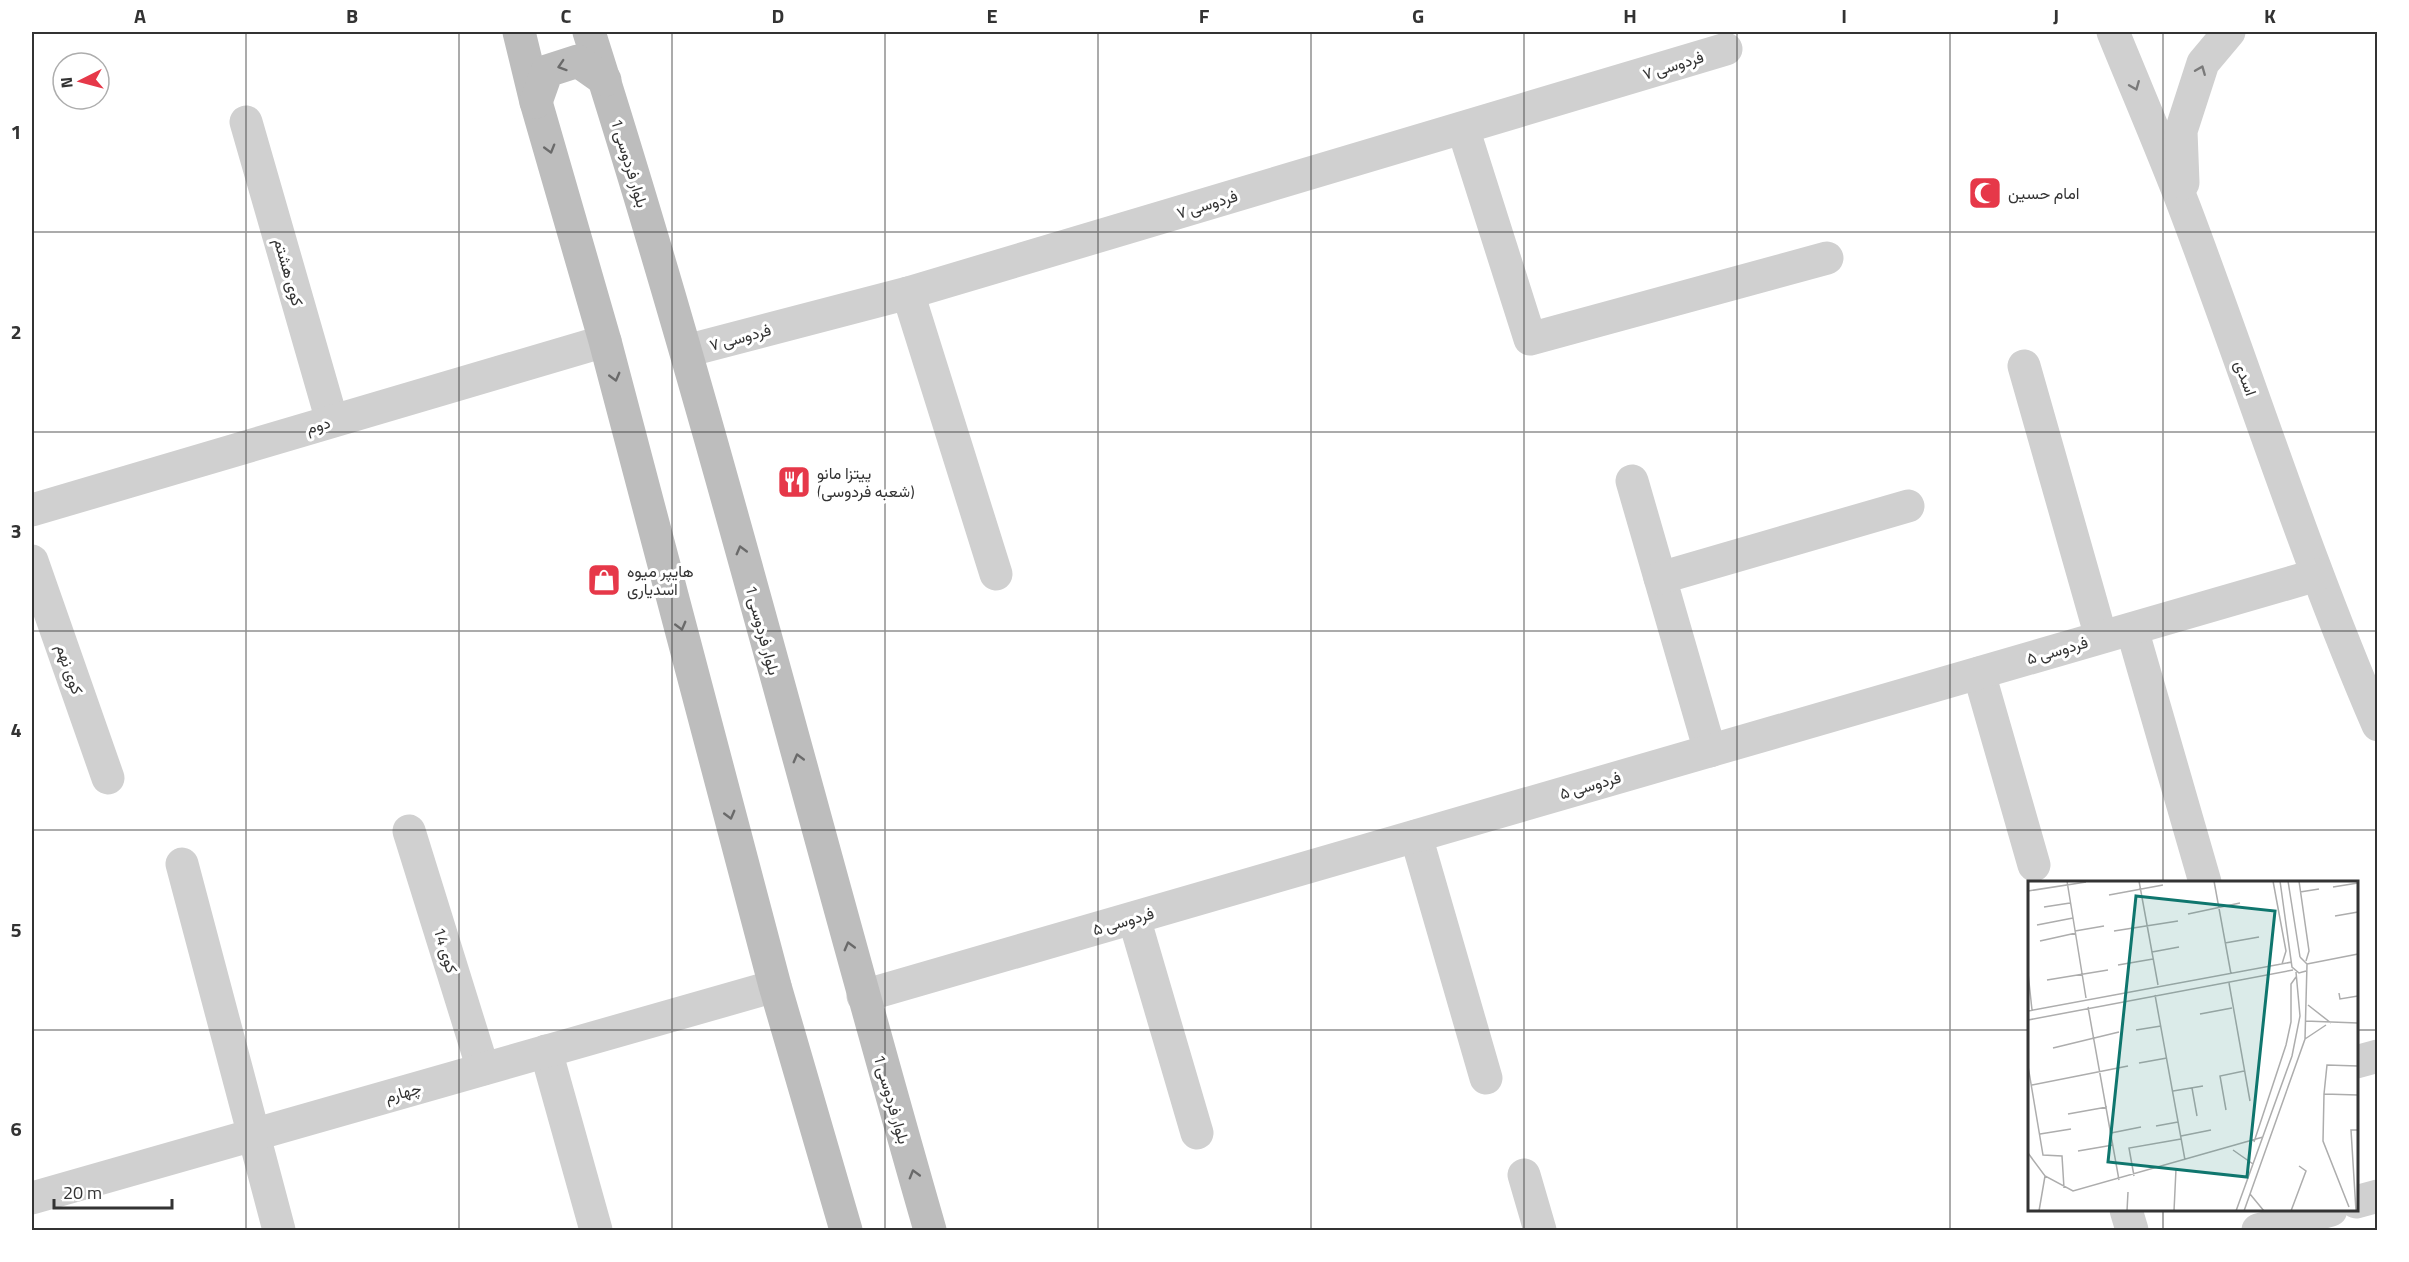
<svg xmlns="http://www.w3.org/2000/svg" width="2409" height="1262" viewBox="0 0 2409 1262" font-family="'Titillium Web',Vazirmatn,sans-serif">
  <rect width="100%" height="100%" fill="#fff"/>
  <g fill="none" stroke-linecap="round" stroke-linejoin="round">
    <!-- street -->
    <g stroke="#d0d0d0" stroke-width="33">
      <path d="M2113,32C2137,91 2162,149 2185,209C2250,381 2305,556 2378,725"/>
      <polyline points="246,122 332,421"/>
      <polyline points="1463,128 1530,339 1827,258"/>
      <polyline points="2183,183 2181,131 2203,63 2229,32"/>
      <polyline points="908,293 996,574"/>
      <polyline points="686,351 908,293 1726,49"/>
      <polyline points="2024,366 2101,637"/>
      <polyline points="1632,481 1710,751"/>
      <polyline points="32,510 605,341"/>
      <polyline points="32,561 108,778"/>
      <polyline points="1660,578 1908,506"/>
      <polyline points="2132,629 2205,882"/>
      <polyline points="1979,673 2034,865"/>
      <polyline points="409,831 483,1069"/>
      <polyline points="1416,836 1486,1078"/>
      <polyline points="182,864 279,1230"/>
      <polyline points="1134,918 1197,1133"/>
      <polyline points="863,996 2317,575"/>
      <polyline points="546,1051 596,1230"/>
      <polyline points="2356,1062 2378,1056"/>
      <polyline points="1524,1175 1540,1230"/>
      <polyline points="32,1198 775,986"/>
      <polyline points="2356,1202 2378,1196"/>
      <polyline points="2126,1210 2132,1230"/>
      <polyline points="2258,1230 2331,1210"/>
    </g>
    <!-- secondary -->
    <g stroke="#bdbdbd" stroke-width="33">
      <polyline points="519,32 536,102 605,341 775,986 846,1230"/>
      <path d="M589,32C715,427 815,831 930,1230"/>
      <polyline points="536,102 547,71 578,61 605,80"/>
    </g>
  </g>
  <!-- one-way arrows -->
  <defs><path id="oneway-chevron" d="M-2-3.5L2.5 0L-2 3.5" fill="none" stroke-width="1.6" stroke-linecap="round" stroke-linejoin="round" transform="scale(1.5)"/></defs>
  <g stroke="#6a6a6a">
    <use href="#oneway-chevron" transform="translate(562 66) rotate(162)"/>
    <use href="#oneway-chevron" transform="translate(550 149) rotate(74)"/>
    <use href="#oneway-chevron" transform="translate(615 377) rotate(75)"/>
    <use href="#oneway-chevron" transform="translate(741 550) rotate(-105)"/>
    <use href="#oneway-chevron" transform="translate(681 626) rotate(75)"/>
    <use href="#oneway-chevron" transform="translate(798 758) rotate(-105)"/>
    <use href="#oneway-chevron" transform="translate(730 815) rotate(75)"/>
    <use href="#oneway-chevron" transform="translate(849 946) rotate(-105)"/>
    <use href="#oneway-chevron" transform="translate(914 1174) rotate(-106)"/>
  </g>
  <g stroke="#7a7a7a">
    <use href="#oneway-chevron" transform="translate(2201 70) rotate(-68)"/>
    <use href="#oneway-chevron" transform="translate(2135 86) rotate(68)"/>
  </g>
  <!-- grid -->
  <path fill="none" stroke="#333" stroke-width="1.5" stroke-opacity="0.55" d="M246,32V1230M459,32V1230M672,32V1230M885,32V1230M1098,32V1230M1311,32V1230M1524,32V1230M1737,32V1230M1950,32V1230M2163,32V882M32,232H2378M32,432H2378M32,631H2378M32,830H2378M32,1030H2030M2356,1030H2378M2163,1210V1230"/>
  <!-- icons -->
  <defs>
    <g id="mosque-square" transform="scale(1.725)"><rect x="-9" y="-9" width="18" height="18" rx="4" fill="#e63849" stroke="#fff"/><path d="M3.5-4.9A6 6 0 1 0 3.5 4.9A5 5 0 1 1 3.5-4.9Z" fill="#fff"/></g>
    <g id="restaurant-square" transform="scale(1.725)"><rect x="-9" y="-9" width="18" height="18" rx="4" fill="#e63849" stroke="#fff"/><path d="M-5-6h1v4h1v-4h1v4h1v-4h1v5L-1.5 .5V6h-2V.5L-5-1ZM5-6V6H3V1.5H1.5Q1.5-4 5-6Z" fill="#fff"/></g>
    <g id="shop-square" transform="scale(1.725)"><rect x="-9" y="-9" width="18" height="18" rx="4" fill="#e63849" stroke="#fff"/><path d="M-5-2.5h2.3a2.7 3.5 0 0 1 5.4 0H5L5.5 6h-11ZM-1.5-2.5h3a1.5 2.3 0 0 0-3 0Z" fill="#fff"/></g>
  </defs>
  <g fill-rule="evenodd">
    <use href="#mosque-square" x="1985" y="193"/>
    <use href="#restaurant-square" x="794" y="482"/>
    <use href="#shop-square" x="604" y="580"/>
  </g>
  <g text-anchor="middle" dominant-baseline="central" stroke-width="6" stroke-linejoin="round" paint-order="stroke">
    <!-- street labels -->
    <g font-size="16" fill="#333" stroke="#fff">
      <text transform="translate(1673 65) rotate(-17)">فردوسی ۷</text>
      <text transform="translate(630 163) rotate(73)">بلوار فردوسی 1</text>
      <text transform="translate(1207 204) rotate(-17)">فردوسی ۷</text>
      <text transform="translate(289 272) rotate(74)">کوی هشتم</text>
      <text transform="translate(740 337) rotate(-15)">فردوسی ۷</text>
      <text transform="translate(2246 378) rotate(70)">اسدی</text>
      <text transform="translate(318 425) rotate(-16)">دوم</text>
      <text transform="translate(763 630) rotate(75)">بلوار فردوسی 1</text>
      <text transform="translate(2057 650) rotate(-16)">فردوسی ۵</text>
      <text transform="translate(70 669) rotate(71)">کوی نهم</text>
      <text transform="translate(1590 785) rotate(-16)">فردوسی ۵</text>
      <text transform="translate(1123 921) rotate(-16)">فردوسی ۵</text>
      <text transform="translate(446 950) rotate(73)">کوی 14</text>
      <text transform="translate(403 1092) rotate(-16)">چهارم</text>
      <text transform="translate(892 1099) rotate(74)">بلوار فردوسی 1</text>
    </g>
    <!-- poi labels -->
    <g font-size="16" fill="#333" stroke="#fff" text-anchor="start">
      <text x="2008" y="193">امام حسین</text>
      <text x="817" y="473">پیتزا مانو<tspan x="817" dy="18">(شعبه فردوسی)</tspan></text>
      <text x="627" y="571">هایپر میوه<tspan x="627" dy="18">اسدیاری</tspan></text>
    </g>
  </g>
  <!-- overview -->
  <g transform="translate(2028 881)">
    <rect width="330" height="330" fill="#fff"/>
    <path fill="none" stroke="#adadad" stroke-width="1.5" d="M39,0L58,117M111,0L130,104M186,0L203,93M245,0L258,70L254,83M252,0L264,86L271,92L278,90M260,0L272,76M271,0L281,70L278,80M305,6L330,2M0,10L58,1M272,11L291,8M81,14L135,4M16,26L42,22M160,33L212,22M307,35L330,31M9,44L45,37M47,50L76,45M86,50L150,40M12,60L48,52M197,62L231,56M124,71L151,66M279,83L330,73M90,84L125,78M0,92L4,129M19,99L80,89M201,102L222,220M311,112L312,118L330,115M127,114L157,279M280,124L303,142M60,126L91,299M0,130L264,81M172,133L204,127M0,139L265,89M277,140L330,142M108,149L133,145M277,158L298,144M25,167L91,151M111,182L139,177M0,185L15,274L34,275L36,307M4,204L100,185M164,207L169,235M145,210L175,205M296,213L330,214M198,229L192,195L216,190M40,233L79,226M128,245L150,241M83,252L113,246M12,253L43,248M153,255L183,249M226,261L258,164L263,141V103L268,96M205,269L225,283M50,270L85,264M0,272L17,295L45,310L235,256M106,295L101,267L153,258M222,313L236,330M321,326L295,260L296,213L299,184L330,185M11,330L17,295M99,330L100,311M146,330L148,288M208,330L264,175L272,135L268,91M216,330L277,158L279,83L272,76M263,330L278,290L271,285M328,330L323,249H330"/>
    <path fill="#0f766e" fill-opacity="0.15" stroke="#0f766e" stroke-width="3" d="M108,15L247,30L219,296L80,281Z"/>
    <rect width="330" height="330" fill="none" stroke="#333" stroke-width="3"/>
  </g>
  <!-- border -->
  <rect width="2409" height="1262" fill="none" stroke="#ffffff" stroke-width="66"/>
  <!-- north arrow -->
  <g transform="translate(81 81) rotate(264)"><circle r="28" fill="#ffffff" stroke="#adadad" stroke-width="1.5"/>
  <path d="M0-4.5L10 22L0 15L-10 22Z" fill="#e63849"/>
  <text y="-9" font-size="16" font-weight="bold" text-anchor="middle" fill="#333333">N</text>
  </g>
  <!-- scale -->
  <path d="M54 1199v9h118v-9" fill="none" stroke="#333333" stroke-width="3"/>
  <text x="63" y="1199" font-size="18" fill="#333333" stroke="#ffffff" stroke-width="4.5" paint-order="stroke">20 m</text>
  <rect x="33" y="33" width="2343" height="1196" fill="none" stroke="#333" stroke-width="2"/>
  <g font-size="20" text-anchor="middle" font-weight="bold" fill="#333">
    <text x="140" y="23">A</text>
    <text x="352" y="23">B</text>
    <text x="566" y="23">C</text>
    <text x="778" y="23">D</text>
    <text x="992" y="23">E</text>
    <text x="1204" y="23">F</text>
    <text x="1418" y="23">G</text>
    <text x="1630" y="23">H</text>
    <text x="1844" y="23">I</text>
    <text x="2056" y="23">J</text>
    <text x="2270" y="23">K</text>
    <text x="16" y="139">1</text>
    <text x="16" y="339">2</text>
    <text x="16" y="538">3</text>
    <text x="16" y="737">4</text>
    <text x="16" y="937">5</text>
    <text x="16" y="1136">6</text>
  </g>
</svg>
